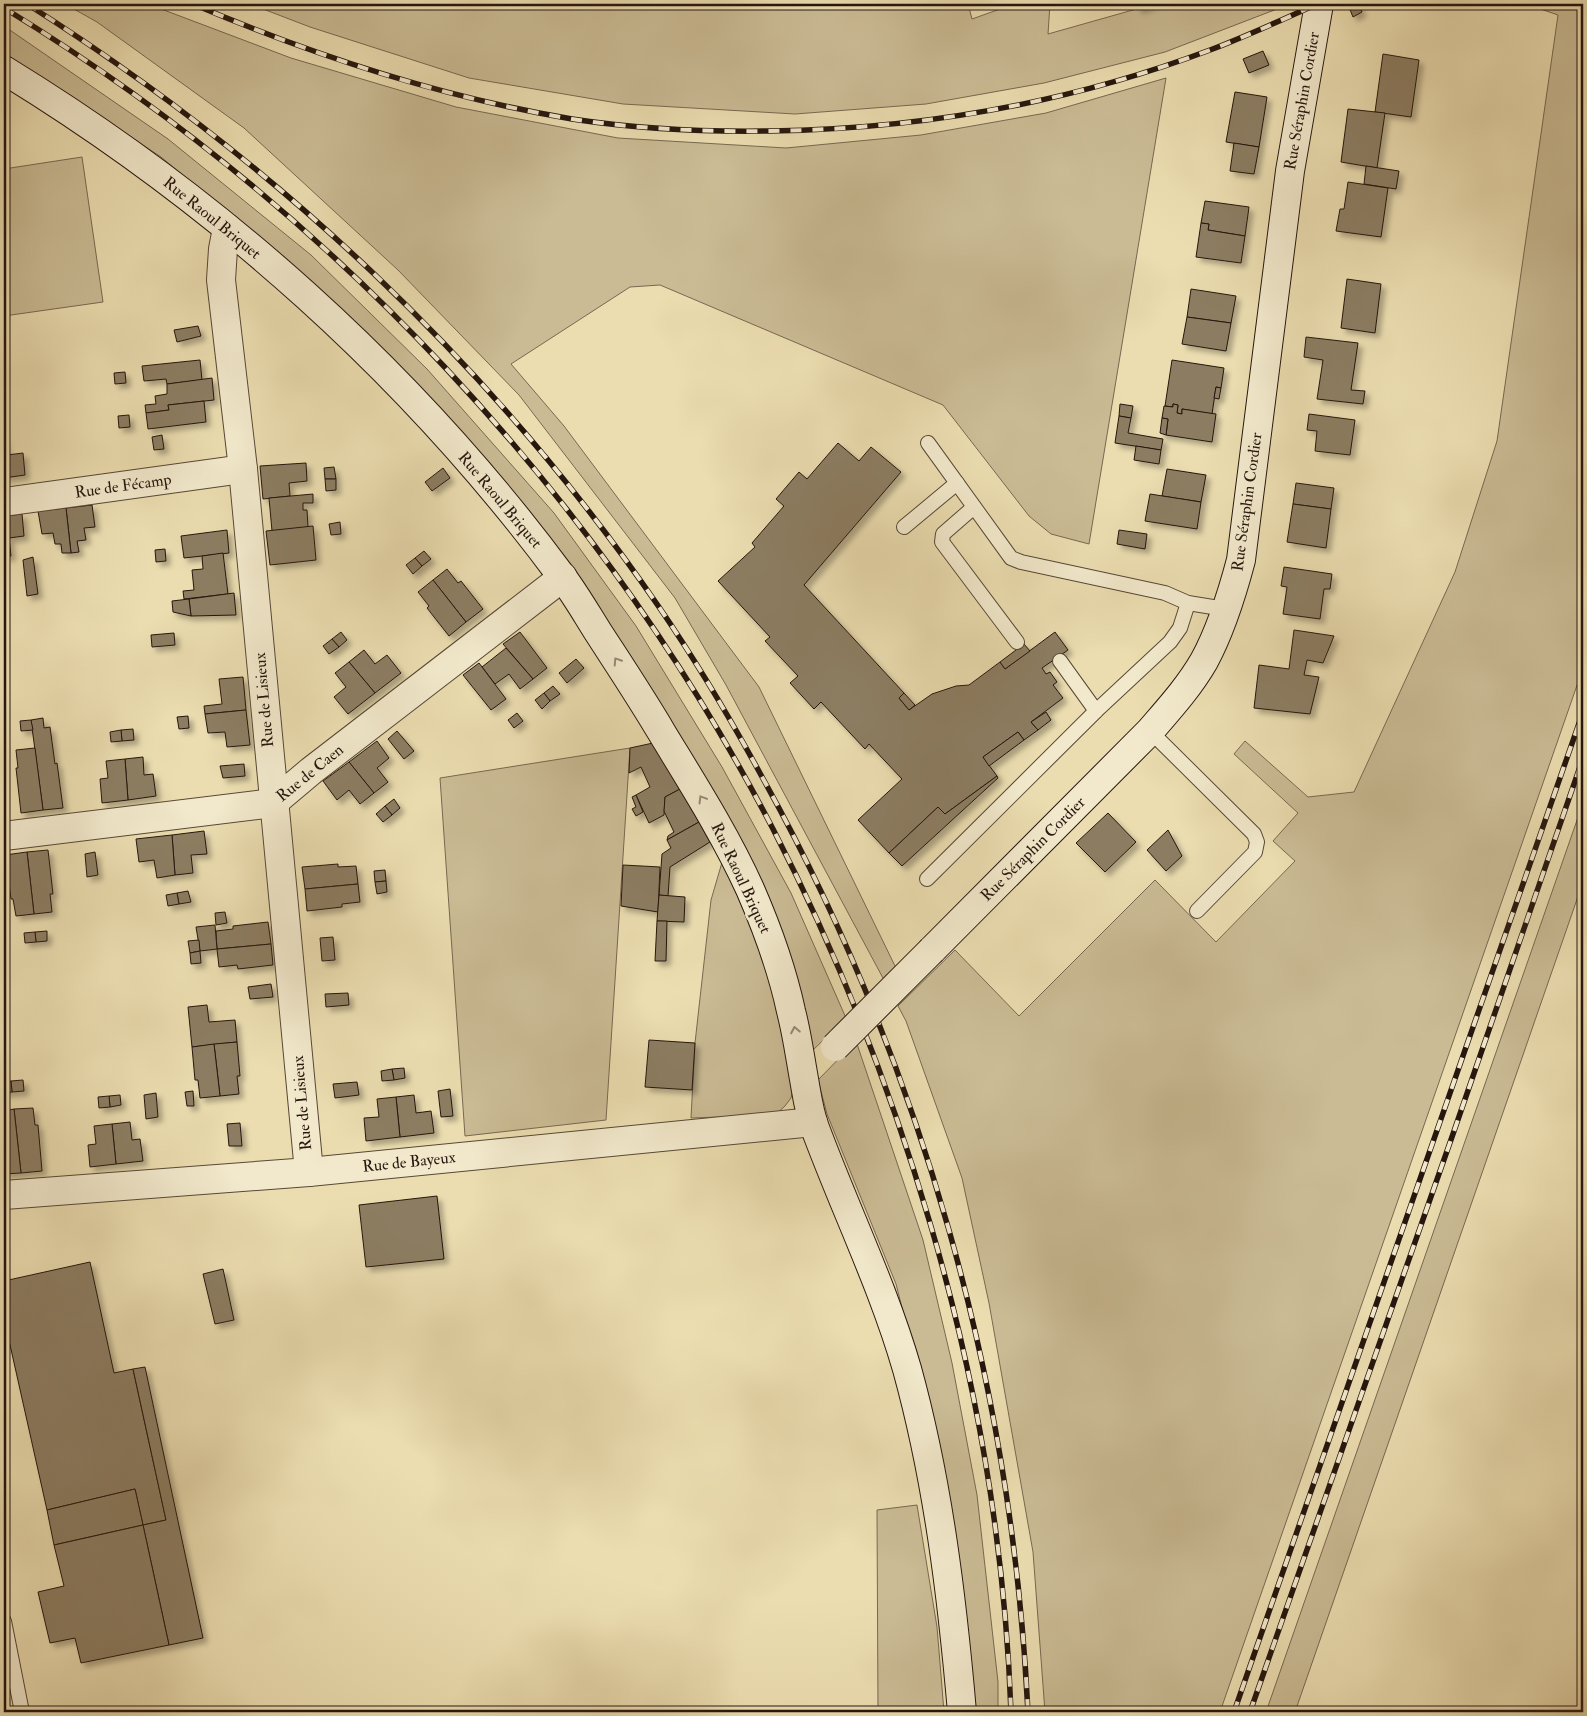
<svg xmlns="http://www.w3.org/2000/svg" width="1587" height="1716" viewBox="0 0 1587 1716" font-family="'IM FELL Double Pica',serif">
  <defs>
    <filter id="shadow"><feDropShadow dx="4.5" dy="4.5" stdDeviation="2.5" flood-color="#0004"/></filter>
  </defs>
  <rect width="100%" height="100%" fill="#ebddb0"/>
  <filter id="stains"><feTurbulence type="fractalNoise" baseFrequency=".004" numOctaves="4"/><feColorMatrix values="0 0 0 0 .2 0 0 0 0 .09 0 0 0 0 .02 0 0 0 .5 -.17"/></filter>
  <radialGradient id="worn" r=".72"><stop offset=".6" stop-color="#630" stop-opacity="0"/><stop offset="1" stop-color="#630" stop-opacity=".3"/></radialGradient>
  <!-- green -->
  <g fill="#cabb94" stroke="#786851">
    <polygon points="65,4 148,4 291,58 456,107 618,138 786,148 921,135 1046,113 1166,78 1089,544 1051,534 1029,516 943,405 660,285 630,287 511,364 564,426 759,687 896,968 884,980 726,685 675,598 519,395 398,270 244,128 97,22"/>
    <polygon points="250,4 968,4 972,19 1014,4 1050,4 1048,34 1154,4 1290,4 1165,52 1044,83 926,104 795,114 623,104 469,78 310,27"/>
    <polygon points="1526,4 1583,4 1583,668 1220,1712 1045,1712 1033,1552 989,1303 962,1178 906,1021 898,1006 955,950 1019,1016 1155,880 1216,942 1295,861 1273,841 1298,813 1234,754 1245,741 1308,797 1354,792 1455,572 1497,441 1558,15"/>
    <polygon points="4,26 168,139 311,255 427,369 554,513 636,626 722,767 791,893 846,1018 811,1052 783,944 547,541 413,379 300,273 161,157 4,53"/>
    <polygon points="82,157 103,302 4,316 4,169"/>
    <polygon points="630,748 606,1120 465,1136 440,778"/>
    <polygon points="1583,803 1583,882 1295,1712 1266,1712"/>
    <polygon points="723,859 770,953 796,1076 791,1098 785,1106 775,1115 691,1118 695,1043 711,900"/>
    <polygon points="856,1041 923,1240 952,1363 977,1495 998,1682 998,1712 972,1712 930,1418 896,1284 827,1114 818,1080"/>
    <polygon points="917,1505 937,1627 944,1712 878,1712 877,1510"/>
  </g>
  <!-- building -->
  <g fill="#8c7d62" stroke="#26160e" filter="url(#shadow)">
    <polygon points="1136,4 1154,4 1138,9"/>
    <polygon points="1358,4 1362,12 1353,17 1349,7"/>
    <polygon points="1263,51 1269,65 1249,73 1243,59"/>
    <polygon points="1383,54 1419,60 1411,117 1375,112"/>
    <polygon points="1235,92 1267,97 1259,147 1226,142"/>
    <polygon points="1348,109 1385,113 1377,168 1341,162"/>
    <polygon points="1234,143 1259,147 1254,174 1230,171"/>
    <polygon points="1366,166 1399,171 1396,189 1364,184"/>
    <polygon points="1348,182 1388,188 1381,237 1336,231 1340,209 1344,209"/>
    <polygon points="1205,201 1249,207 1245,236 1208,230 1209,224 1201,223"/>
    <polygon points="1201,223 1209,224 1208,230 1245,236 1241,263 1196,257"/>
    <polygon points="1347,279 1381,284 1375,333 1341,328"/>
    <polygon points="1191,289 1236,296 1231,323 1187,317"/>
    <polygon points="1187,317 1231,323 1226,351 1182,344"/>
    <polygon points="198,326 201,336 177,342 174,330"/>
    <polygon points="1306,337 1358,343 1351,390 1365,391 1363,404 1317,399 1323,360 1304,357"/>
    <polygon points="200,360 202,380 167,384 166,379 144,381 142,366"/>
    <polygon points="1172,360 1224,368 1221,388 1216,387 1212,414 1182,409 1182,414 1177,413 1178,405 1173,404 1173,407 1165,406"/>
    <polygon points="125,372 126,383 115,384 114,373"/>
    <polygon points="212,378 214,400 168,405 169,410 146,413 145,405 156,404 155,396 167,394 167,384"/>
    <polygon points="1216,387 1221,388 1219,399 1214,398"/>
    <polygon points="204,401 206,422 148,429 146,413 169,410 168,405"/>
    <polygon points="1120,404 1133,406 1131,418 1119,416"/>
    <polygon points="1173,404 1178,405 1177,413 1182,414 1182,409 1216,414 1212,442 1166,435 1168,419 1162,418 1164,406 1173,407"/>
    <polygon points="1309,414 1355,420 1350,455 1315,451 1317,431 1307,430"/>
    <polygon points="129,415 130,427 119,428 118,416"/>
    <polygon points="1119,416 1131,418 1128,433 1163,439 1161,450 1115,443"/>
    <polygon points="1162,418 1168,419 1166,435 1160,433"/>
    <polygon points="162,435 164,449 154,450 152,437"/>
    <polygon points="4,437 7,455 23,453 25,475 4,478"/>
    <polygon points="838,443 859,461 871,447 901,472 804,585 904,693 899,698 909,710 932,694 956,686 969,685 1000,662 1005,669 1055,632 1068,650 1042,668 1046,674 1050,672 1057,682 1053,685 1063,698 1031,722 1038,730 1024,740 1018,732 983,757 997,776 945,814 938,807 889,853 858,820 902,779 869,744 865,749 821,702 814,709 790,683 798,676 765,641 770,637 718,581 755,547 752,543 784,506 776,499 799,472 807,479"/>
    <polygon points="1136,446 1161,450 1159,464 1134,460"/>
    <polygon points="306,463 307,481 289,483 290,496 263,499 260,466"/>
    <polygon points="334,467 336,479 325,479 324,468"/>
    <polygon points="443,468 450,478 432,491 425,482"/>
    <polygon points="1167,469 1206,475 1201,502 1162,496"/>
    <polygon points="325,479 336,479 336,490 326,491"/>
    <polygon points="1296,483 1334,488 1331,509 1293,504"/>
    <polygon points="313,494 313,503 303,503 303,510 307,510 308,527 272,531 269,498"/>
    <polygon points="1150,494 1201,502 1197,529 1145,521"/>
    <polygon points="1293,504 1331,509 1326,548 1287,542"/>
    <polygon points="92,505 95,527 84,528 86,540 77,541 79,552 71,553 66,508"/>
    <polygon points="66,508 71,553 62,553 61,544 55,544 53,533 42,534 38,511"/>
    <polygon points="22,514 24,536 9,538 11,556 4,557 4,516"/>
    <polygon points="340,522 341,534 331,535 329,524"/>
    <polygon points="313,526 316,560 270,565 266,531"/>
    <polygon points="227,530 229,553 184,558 181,536"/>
    <polygon points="1119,530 1147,534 1145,549 1117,544"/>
    <polygon points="165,549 166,561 156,562 155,550"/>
    <polygon points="424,551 431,559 422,566 415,558"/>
    <polygon points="223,553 228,594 184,599 183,591 194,590 192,570 203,569 202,556"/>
    <polygon points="33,557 38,594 27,596 23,560"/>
    <polygon points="415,558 422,566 413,574 406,565"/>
    <polygon points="1284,567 1332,574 1330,589 1324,589 1320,619 1283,614 1287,587 1281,586"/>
    <polygon points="447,569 458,583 461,581 483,609 466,622 433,580"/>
    <polygon points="433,580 466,622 449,636 427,608 429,606 418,592"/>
    <polygon points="234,593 236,615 191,616 189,599"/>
    <polygon points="189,599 191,616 173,612 172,601"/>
    <polygon points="1294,630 1334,636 1323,663 1307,660 1304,675 1319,677 1310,714 1254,708 1259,665 1289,669"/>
    <polygon points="341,632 347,640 339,647 332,639"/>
    <polygon points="520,632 547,668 533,679 503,644"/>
    <polygon points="174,633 175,645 152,647 151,635"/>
    <polygon points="332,639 339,647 329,654 323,646"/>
    <polygon points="1024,644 1030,651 1005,669 1000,662"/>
    <polygon points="506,648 533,679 520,689 509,674 495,684 482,667"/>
    <polygon points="364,650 375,664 387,655 401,673 375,693 349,662"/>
    <polygon points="576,659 584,668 567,683 559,673"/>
    <polygon points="349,662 375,693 348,714 334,697 346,687 335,673"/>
    <polygon points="479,663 506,699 491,710 463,675"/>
    <polygon points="243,677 246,710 205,714 204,706 222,704 219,679"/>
    <polygon points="553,686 560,694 550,701 544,693"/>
    <polygon points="544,693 550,701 542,709 535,700"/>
    <polygon points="904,693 915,705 909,710 899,698"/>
    <polygon points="246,710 250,745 227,747 225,732 208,733 205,714"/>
    <polygon points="1046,712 1051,720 1038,730 1031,722"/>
    <polygon points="517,713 523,721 514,728 508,720"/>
    <polygon points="188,716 189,728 179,729 177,717"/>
    <polygon points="43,718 44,728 50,727 55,764 57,763 63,808 43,810 31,720"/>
    <polygon points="31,720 33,730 21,731 20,721"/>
    <polygon points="133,729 134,740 122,741 121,730"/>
    <polygon points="121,730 122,741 111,742 110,732"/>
    <polygon points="397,731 414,751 404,759 388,739"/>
    <polygon points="1018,732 1024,740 989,766 983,757"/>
    <polygon points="377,741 389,758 377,768 388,782 374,793 349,762"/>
    <polygon points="653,743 680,789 665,797 664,815 649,823 636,795 650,787 641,767 629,773 630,748"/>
    <polygon points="35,748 43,810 21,813 16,768 18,768 16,750"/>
    <polygon points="143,757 144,775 153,774 156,796 128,800 125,759"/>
    <polygon points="125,759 128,800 102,803 100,779 108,778 106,761"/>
    <polygon points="349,762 374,793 360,804 349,790 337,800 323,781"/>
    <polygon points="244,764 245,776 223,778 220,766"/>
    <polygon points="997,776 998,778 902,866 889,853 938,807 945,814"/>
    <polygon points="680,789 699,822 667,840 668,836 674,832 664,811 665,797"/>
    <polygon points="636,795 643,812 636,816 632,809 636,807 632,797"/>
    <polygon points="394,799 400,808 392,815 385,806"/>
    <polygon points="385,806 392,815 383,822 376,814"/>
    <polygon points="1108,813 1136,842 1105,872 1076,843"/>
    <polygon points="699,822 710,842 670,867 668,896 659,895 662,854 671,848 667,840"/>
    <polygon points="1168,830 1182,856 1166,871 1147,850"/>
    <polygon points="204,831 207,854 191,855 193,873 175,875 172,835"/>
    <polygon points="172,835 175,875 157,878 154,860 139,862 136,839"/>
    <polygon points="48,850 53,894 50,894 52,912 34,914 27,852"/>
    <polygon points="27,852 34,914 16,916 13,899 11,899 5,855"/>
    <polygon points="95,852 98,875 87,877 85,854"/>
    <polygon points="338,864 338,867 356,866 358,884 305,889 302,867"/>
    <polygon points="623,865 660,867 658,912 621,906"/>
    <polygon points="385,870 386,881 375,882 374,871"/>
    <polygon points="386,881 387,892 377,894 375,882"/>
    <polygon points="358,884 360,902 342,904 342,907 307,911 305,889"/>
    <polygon points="188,891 191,902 179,904 177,893"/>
    <polygon points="177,893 179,904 168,906 166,895"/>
    <polygon points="659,895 685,897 684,922 657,921"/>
    <polygon points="225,912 227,923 216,925 215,913"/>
    <polygon points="657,921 667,921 666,961 655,961"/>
    <polygon points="268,922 271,944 217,949 216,931 233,929 233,926"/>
    <polygon points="215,925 217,949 200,951 196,927"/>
    <polygon points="47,931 47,941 36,942 35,932"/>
    <polygon points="35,932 36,942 25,943 24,933"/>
    <polygon points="333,937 335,960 322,961 320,938"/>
    <polygon points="199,940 200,951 190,953 188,941"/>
    <polygon points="271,944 273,965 238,969 237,965 219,967 217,949"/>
    <polygon points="200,951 201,963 191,964 190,953"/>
    <polygon points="271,984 273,997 250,999 248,987"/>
    <polygon points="348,993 349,1005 326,1007 325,994"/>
    <polygon points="207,1005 209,1022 235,1020 237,1042 192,1047 188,1007"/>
    <polygon points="649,1040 695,1043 692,1090 645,1087"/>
    <polygon points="237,1042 240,1076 237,1076 239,1094 220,1096 214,1044"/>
    <polygon points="214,1044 220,1096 200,1098 198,1080 195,1080 192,1047"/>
    <polygon points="404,1068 405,1078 394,1080 392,1069"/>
    <polygon points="392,1069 394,1080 382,1081 381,1071"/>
    <polygon points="23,1080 24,1091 12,1092 11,1081"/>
    <polygon points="11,1081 12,1092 4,1093 4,1082"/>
    <polygon points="357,1082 359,1095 335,1098 333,1084"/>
    <polygon points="450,1089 453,1116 441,1117 438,1091"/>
    <polygon points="193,1091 194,1106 187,1106 185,1092"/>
    <polygon points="156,1093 158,1117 146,1119 144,1095"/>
    <polygon points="120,1095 121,1105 110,1107 109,1096"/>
    <polygon points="414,1095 416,1113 431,1111 434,1133 400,1137 396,1097"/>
    <polygon points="109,1096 110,1107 99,1108 98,1097"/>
    <polygon points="396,1097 400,1137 366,1141 364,1118 379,1117 377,1099"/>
    <polygon points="33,1108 35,1125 38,1125 42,1171 21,1173 14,1109"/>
    <polygon points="14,1109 21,1173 4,1174 4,1111"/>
    <polygon points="130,1122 132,1140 140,1139 143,1161 116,1164 112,1124"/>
    <polygon points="240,1123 242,1146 229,1146 227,1124"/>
    <polygon points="112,1124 116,1164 90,1167 88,1145 96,1144 94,1126"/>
    <polygon points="437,1196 444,1259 366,1267 359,1205"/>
    <polygon points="90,1262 114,1373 133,1369 166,1520 143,1525 135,1489 47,1510 4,1318 4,1281"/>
    <polygon points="223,1269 234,1320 215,1324 203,1274"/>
    <polygon points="145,1367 203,1638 169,1645 143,1525 166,1520 133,1369"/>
    <polygon points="135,1489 143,1525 54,1545 47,1510"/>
    <polygon points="143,1525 169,1645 81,1663 75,1638 50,1643 38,1592 64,1586 54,1545"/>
  </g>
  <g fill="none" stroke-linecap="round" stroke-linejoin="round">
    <!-- lane casing -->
    <g stroke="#574836" stroke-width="16">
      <g id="lane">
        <polyline points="928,443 1011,558 1021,562 1165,593 1188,603 1225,609"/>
        <polyline points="974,507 943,534 942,542 1017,642"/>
        <polyline points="904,527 957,483"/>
        <polyline points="1060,661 1096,711"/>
        <polyline points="1150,731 1254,834 1257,842 1255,852 1197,911"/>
        <polyline points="927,879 1096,711 1170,642 1180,628 1188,603"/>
        <polyline points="4,1621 22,1712"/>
      </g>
    </g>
    <!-- street casing -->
    <g stroke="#574836" stroke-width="30">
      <g id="street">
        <polyline points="227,228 223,249 221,280 243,469 309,1172"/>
        <polyline points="4,502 243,469"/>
        <polyline points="4,836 273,803 311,771 563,577"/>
        <polyline points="4,1195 309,1172 813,1122"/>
      </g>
    </g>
    <!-- secondary casing -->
    <g stroke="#26160e" stroke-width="30">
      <g id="secondary">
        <path d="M4,70C218,201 410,372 560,574C574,592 586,613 598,632C620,666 642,699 662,733C693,784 725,834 750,889C767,928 782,969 791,1011C797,1034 800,1057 804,1079C807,1096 809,1112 815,1128C845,1209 883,1286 907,1369C938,1481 952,1597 962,1712"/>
        <path d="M932,950L1150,731C1169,709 1189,687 1204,661C1221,630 1232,594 1241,560L1290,171L1319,4"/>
      </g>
    </g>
    <!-- lane -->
    <use href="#lane" stroke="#f2e9cc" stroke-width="14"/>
    <!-- street -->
    <use href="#street" stroke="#f2e9cc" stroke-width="28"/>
    <!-- secondary -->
    <use href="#secondary" stroke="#f2e9cc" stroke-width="28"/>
    <!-- rail casing -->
    <g stroke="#26160e" stroke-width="5.5">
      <g id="rail">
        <path d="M27,4C275,161 492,364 659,607C696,661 730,718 761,775C921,1063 1012,1384 1028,1712"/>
        <path d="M193,4C315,56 441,97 572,119C638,129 704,132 770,131C921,129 1069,103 1210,50C1247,36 1282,20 1317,4"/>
        <path d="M4,8C327,205 599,494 773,829C838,955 890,1087 930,1223C977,1382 1005,1546 1011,1712"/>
        <polyline points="1234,1712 1583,712"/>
        <polyline points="1250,1712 1453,1134 1583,758"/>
      </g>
    </g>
    <!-- rail -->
    <use href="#rail" stroke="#f2e9cc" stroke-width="4" stroke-dasharray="11" stroke-linecap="butt"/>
    <!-- secondary-bridge casing -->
    <g stroke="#26160e" stroke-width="30" stroke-linecap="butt">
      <polyline id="secondary-bridge" points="835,1047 932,950"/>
    </g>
    <!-- secondary-bridge -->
    <use href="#secondary-bridge" stroke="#f2e9cc" stroke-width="28"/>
  </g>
  <!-- one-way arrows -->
  <defs><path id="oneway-chevron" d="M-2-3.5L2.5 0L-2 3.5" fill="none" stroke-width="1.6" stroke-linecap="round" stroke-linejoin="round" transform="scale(1.25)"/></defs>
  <g stroke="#968a76">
    <use href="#oneway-chevron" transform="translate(617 661) rotate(-123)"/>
    <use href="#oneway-chevron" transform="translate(702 799) rotate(-121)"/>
    <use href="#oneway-chevron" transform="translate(795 1030) rotate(-101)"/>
  </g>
  <g text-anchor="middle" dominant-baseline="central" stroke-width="5" stroke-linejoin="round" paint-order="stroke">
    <!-- street labels -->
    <g font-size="16" fill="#26160e" stroke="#f2e9cc">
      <text transform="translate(1302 101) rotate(-80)">Rue Séraphin Cordier</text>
      <text transform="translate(212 218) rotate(39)">Rue Raoul Briquet</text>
      <text transform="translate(123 486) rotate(-8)">Rue de Fécamp</text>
      <text transform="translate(500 500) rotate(50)">Rue Raoul Briquet</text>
      <text transform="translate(1247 502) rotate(-82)">Rue Séraphin Cordier</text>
      <text transform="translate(264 700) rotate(-95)">Rue de Lisieux</text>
      <text transform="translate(310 773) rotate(-39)">Rue de Caen</text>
      <text transform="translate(1033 849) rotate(-45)">Rue Séraphin Cordier</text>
      <text transform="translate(741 878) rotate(65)">Rue Raoul Briquet</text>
      <text transform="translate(302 1103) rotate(-95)">Rue de Lisieux</text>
      <text transform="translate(409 1162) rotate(-6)">Rue de Bayeux</text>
    </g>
  </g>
  <!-- margin -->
  <rect width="1587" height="1716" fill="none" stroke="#ebddb0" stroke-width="20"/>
  <rect x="5" y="5" width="1577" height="1706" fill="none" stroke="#26160e" stroke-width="2.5"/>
  <rect x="10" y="10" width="1567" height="1696" fill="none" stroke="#26160e"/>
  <rect width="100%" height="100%" filter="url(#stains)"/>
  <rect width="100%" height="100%" fill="url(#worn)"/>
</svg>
